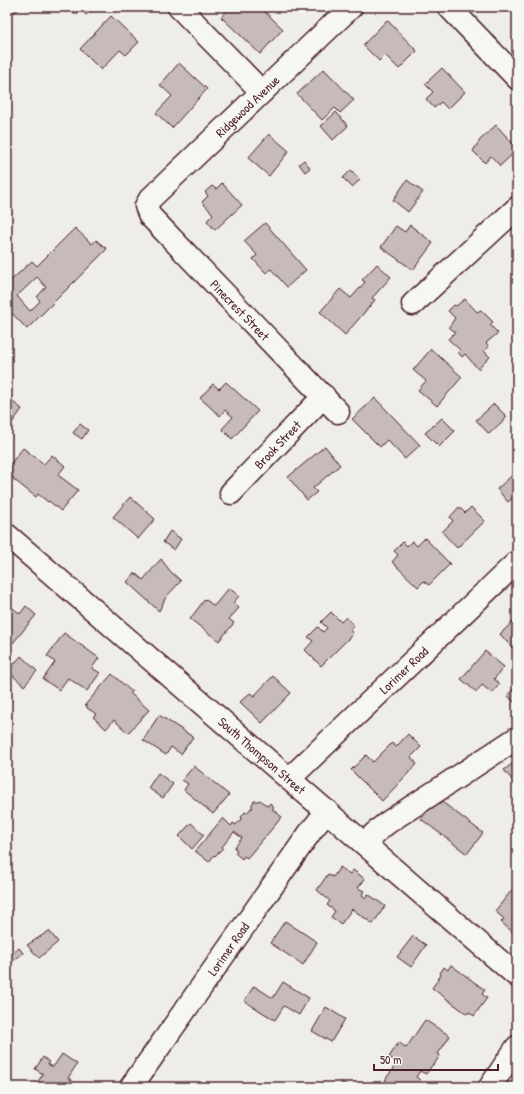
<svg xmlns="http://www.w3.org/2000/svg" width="524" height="1094" viewBox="0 0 524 1094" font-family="'Patrick Hand',sans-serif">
  <rect width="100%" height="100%" fill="#efedea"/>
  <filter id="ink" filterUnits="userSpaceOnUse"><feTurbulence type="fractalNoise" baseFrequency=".025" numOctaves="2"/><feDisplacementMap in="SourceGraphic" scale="8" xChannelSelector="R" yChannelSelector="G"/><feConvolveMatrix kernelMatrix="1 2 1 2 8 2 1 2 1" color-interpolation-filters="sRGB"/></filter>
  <g filter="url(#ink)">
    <!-- building -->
    <g fill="#c6babb" stroke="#4a1f2b" fill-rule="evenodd">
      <polygon points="7,7 22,7 12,14"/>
      <polygon points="67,7 95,7 86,15 81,10 76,15"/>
      <polygon points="230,7 260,7 283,29 260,54 221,17"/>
      <polygon points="111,16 139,42 126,55 120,50 101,70 80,49"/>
      <polygon points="387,20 417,51 399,69 385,55 379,61 363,45"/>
      <polygon points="179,63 207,89 172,128 156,113 172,96 160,85"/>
      <polygon points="442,68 465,92 448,109 441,102 434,108 426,99 433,92 425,84"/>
      <polygon points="324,69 354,100 340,113 335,108 322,120 297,94"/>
      <polygon points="336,112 348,126 333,140 321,126"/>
      <polygon points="496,125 517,148 517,150 500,166 491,156 485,163 473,151 480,140"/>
      <polygon points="269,134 289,151 269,176 248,158"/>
      <polygon points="304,160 310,168 305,172 299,164"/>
      <polygon points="351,170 360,180 352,187 343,178"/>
      <polygon points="407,180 423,192 408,212 393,200"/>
      <polygon points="222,183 242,205 215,230 207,221 213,214 202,202 208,196 205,192 212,186 216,189"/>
      <polygon points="265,223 306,270 287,287 271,269 266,273 253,259 257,255 244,241"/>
      <polygon points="410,225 433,243 413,270 381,247 396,226 405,232"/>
      <path d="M75,228L92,244L96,240L107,249L27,329L7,308V301L9,300L7,298V294L9,291L7,289V284L32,261L37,266ZM37,277L46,287L37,297L40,301L30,311L17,296Z"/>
      <polygon points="377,264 391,277 372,298 375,300 345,335 320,312 340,289 351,298 365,282 362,280"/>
      <polygon points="465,299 477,312 481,310 493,322 490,325 498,333 486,343 489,347 484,351 490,357 478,369 465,354 462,357 458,352 460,350 448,339 455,332 449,327 455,318 448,311 454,305 456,306"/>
      <polygon points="431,349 462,377 437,406 418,390 426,381 413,370"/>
      <polygon points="226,382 258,411 232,439 222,429 233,417 225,410 220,416 200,398 213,384 219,389"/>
      <polygon points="7,397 22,409 7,430"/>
      <polygon points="375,398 420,445 405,459 387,440 380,447 352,419"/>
      <polygon points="494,404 507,417 489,434 476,420"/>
      <polygon points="442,418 455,431 439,447 425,433"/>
      <polygon points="80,424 88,430 82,439 73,433"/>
      <polygon points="325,446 340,465 313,488 317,492 307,500 288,477"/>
      <polygon points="23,448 44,464 52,455 65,466 58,475 78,490 61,511 49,501 48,502 38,494 36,497 13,479 14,478 7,472 7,468"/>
      <polygon points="517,471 517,494 508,502 497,489"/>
      <polygon points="130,497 155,519 138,539 113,517"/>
      <polygon points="459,507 465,513 471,507 485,521 457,548 442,532 453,521 450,517"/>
      <polygon points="170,531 181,539 174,550 163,542"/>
      <polygon points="425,538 450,564 429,585 424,581 418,587 392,562 398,555 394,551 403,542 407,546 412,541 417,546"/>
      <polygon points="161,559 170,571 181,581 166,597 159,611 127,582 135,573 143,580"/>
      <polygon points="229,588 239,596 233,603 239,608 229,619 234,623 219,641 190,619 205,599 214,606"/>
      <polygon points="7,603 20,614 26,606 36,615 13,643 7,637"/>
      <polygon points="331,612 341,622 346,617 354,626 350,630 353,634 321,666 305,650 313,641 308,637 318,627 323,632 327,628 321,622"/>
      <polygon points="517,618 517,648 514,650 500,634"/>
      <polygon points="64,633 99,658 92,668 100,673 87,691 68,678 59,690 43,679 55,662 47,656"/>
      <polygon points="485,651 504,667 494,679 500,684 492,693 482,685 476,692 461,679"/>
      <polygon points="21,656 37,671 24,686 8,671"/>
      <polygon points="112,674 132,692 130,693 149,710 128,733 114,720 106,729 93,717 96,714 87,708 87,706 85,705"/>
      <polygon points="273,676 291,693 262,723 240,702 250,693 254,696"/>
      <polygon points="515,688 517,691 517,705 507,695"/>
      <polygon points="159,715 193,737 181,754 171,747 166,755 143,740"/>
      <polygon points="408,734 421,747 411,757 417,764 382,801 351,770 366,755 373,762 392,743 396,747"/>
      <polygon points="517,760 517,786 504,770"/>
      <polygon points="194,766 229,795 213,814 184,790 188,784 182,780"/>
      <polygon points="158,773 173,784 163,798 148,788"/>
      <polygon points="437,798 483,833 467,854 421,819"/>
      <polygon points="260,800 267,806 268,806 270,803 274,807 272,809 282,817 247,858 244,856 242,859 235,853 237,850 234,848 242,838 234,832 222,847 223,848 215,856 214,855 209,862 195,851 223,818 231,826 233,823 236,825 242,818 241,817 245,812 247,813 251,808 252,809 252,804 254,801 258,801"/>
      <polygon points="191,823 204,835 192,849 179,836"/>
      <polygon points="340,867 350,874 353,870 365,879 358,888 364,891 362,895 366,898 368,894 385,906 373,924 352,909 341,924 331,917 335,911 327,905 330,901 317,890 328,874 333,877"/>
      <polygon points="512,890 517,893 517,936 501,922 504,919 495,911"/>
      <polygon points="285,921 317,942 303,965 270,943"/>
      <polygon points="49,931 58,942 39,958 27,945"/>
      <polygon points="413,936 426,945 411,967 397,957"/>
      <polygon points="19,948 23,953 12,962 8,957"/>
      <polygon points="451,965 485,990 482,994 487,998 474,1016 469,1012 467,1014 432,988 441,975 440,973 444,967 448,970"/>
      <polygon points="283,982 309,998 299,1015 284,1006 275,1020 244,1001 254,986 273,998"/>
      <polygon points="326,1007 345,1019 331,1042 312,1031"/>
      <polygon points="425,1020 450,1036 438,1054 440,1055 434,1065 433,1064 426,1074 420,1071 416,1077 420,1080 416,1087 396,1087 385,1080 397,1063 389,1057 399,1042 406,1048"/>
      <polygon points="62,1054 77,1064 68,1078 72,1080 68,1087 34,1087 43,1074 35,1069 43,1057 49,1062 48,1064 53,1067"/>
      <polygon points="342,1082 351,1087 339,1087"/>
    </g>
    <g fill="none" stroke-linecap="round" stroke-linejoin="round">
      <!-- minor casing -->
      <g stroke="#4a1f2b" stroke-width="25">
        <g id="minor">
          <polyline points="179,7 262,92"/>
          <polyline points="449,7 517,78"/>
          <polyline points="413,304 517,208"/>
          <path id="s1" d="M338,412L150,216L146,206L150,199L351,7"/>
          <path id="s2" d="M231,493L324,396"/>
          <path id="s3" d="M7,535L517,976"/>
          <path id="s4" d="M289,779L517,562"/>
          <path d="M365,844C382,823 400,815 421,801C453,780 485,759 517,738"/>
          <path id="s5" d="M131,1087L311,831L327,811"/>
        </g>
      </g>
      <!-- major casing -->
      <g stroke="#4a1f2b" stroke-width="25">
        <polyline id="major" points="490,1087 517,1047"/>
      </g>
      <!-- minor -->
      <use href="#minor" stroke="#f6f6f2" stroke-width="22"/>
      <!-- major -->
      <use href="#major" stroke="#f6f6f2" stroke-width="22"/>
    </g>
  </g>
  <g text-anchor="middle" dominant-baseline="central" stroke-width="3" stroke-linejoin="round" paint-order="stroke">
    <!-- street labels -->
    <g font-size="13" fill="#4a1f2b" stroke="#f6f6f2">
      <text stroke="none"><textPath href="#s1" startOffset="425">Ridgewood Avenue</textPath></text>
      <text transform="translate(240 310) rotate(46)">Pinecrest Street</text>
      <text stroke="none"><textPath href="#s2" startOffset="67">Brook Street</textPath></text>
      <text stroke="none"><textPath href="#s4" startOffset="158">Lorimer Road</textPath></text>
      <text stroke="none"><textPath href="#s3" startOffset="337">South Thompson Street</textPath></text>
      <text stroke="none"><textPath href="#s5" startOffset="169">Lorimer Road</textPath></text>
    </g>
  </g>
  <!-- margin -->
  <rect width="524" height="1094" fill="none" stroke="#f6f6f2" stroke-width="24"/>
  <rect x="12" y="12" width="500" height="1070" fill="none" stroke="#4a1f2b" stroke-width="1.5" filter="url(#ink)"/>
  <!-- scale -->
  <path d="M374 1064v6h124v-6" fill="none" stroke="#4a1f2b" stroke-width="2"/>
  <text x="380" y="1064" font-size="12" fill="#4a1f2b" stroke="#f6f6f2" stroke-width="3" paint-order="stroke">50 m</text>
</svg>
